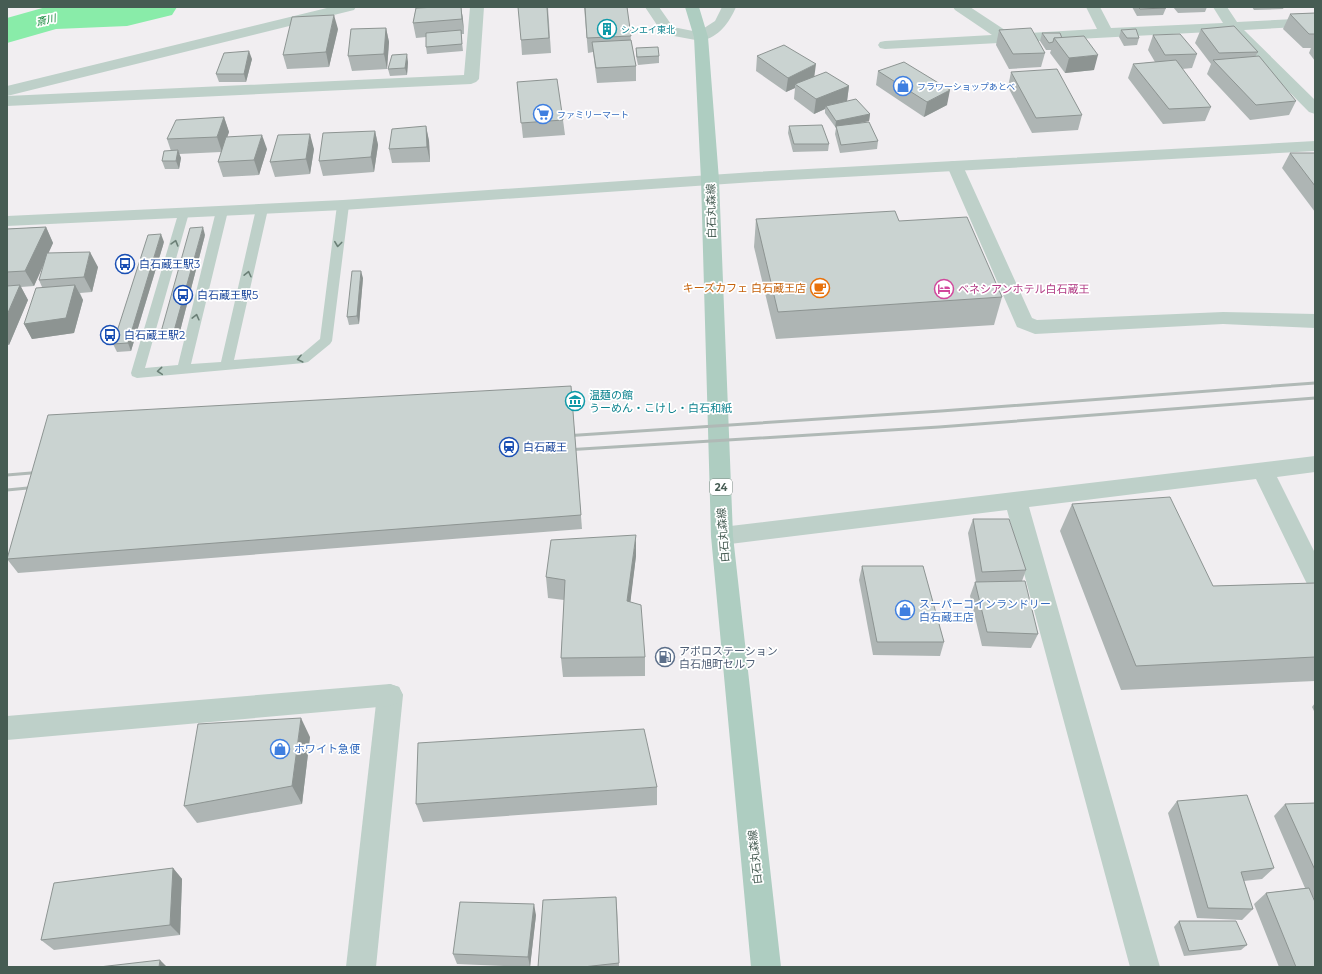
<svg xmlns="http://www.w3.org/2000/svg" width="1322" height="974" viewBox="0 0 1322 974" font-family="Montserrat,'Noto Sans JP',sans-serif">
  <rect width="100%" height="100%" fill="#f1eef1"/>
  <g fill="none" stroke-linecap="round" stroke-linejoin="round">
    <!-- stream -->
    <polygon fill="#89eca9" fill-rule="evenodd" points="146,7 153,7 154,9 151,11"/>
    <!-- river -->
    <polygon fill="#89eca9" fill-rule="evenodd" points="46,7 177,7 172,15 127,26 56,29 7,43 7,18"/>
    <!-- service -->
    <polygon fill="#bed0c9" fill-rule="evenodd" points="343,202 349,205 332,341 330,344 308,362 304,363 137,378 132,376 131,373 179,211 187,211 189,213 145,368 178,365 216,211 218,209 226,209 228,211 191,364 221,362 256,209 258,207 266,207 268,209 234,360 301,355 320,339 337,205"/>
    <!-- minor -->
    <g fill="#bed0c9" fill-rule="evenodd">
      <polygon points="331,7 356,7 354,10 7,96 7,86"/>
      <polygon points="470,7 484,7 479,79 476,82 471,84 7,106 7,96 464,75"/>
      <path d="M645,7H659L673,27L698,32L715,21L722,7H736C729,23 719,37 701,41L663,34Z"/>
      <polygon points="953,7 970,7 1011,34 1097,29 1086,7 1100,7 1111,28 1223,23 1213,7 1227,7 1237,22 1315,18 1315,26 1244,30 1315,100 1315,114 1309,112 1229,31 885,49 880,48 878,45 880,42 885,41 992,35 955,10"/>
      <polygon points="955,161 961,162 963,166 1032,318 1037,320 1223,312 1315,314 1315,328 1223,324 1035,334 1017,327 947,166 949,162"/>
      <polygon points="1315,456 1315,472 1277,477 1315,553 1315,587 1307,584 1256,479 1029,507 1160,967 1130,967 1007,510 722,545 714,542 711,536 714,530 722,527"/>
      <polygon points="390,684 399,687 403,695 376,967 346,967 377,695 381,687"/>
    </g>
    <!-- tertiary -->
    <g fill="#bed0c9" fill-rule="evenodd">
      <polygon points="1315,141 1315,151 754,182 343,210 7,226 7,216 343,200 754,172"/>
      <polygon points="390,684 399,687 403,695 399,703 390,706 7,740 7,716"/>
    </g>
    <!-- primary -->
    <polygon fill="#aecdc1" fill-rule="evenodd" points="685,7 699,7 708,37 719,180 733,536 781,967 751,967 711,536 701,180 694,37"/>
    <!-- rail -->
    <g stroke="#b0b9b6" stroke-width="3">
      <polyline points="564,436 941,411 1315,383"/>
      <polyline points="565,450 939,427 1315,398"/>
      <polyline points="7,475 43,472"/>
      <polyline points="7,490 38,487"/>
    </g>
  </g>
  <!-- wall -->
  <g fill="#aeb5b4">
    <polygon points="416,7 461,7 463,20 464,34 461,34 463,51 427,54 426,47 426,37 416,38 413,23"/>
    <polygon points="548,7 551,53 522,55 521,40"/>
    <polygon points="584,7 627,7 631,40 636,66 636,81 597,83 593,52 588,53"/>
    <polygon points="1132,7 1166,7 1166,8 1163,15 1137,16"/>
    <polygon points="1173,7 1207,7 1205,12 1178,13"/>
    <polygon points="1252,7 1284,7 1283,9 1254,10"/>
    <polygon points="1315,13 1315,61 1309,53 1311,48 1303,48 1283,29 1290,14"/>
    <polygon points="386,28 389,42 387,69 352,71 348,56"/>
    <polygon points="338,29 329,67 287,69 283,55"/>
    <polygon points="1201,29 1258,52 1255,57 1296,101 1289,115 1250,120 1207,74 1211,64 1195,43"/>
    <polygon points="999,30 1045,53 1041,67 1009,69 996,45"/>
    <polygon points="1121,30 1139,38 1137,45 1124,46 1119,37"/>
    <polygon points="1042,33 1062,38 1094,70 1065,73 1050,53 1051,50 1046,50 1040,41"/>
    <polygon points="1153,35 1197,54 1192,68 1182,69 1211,107 1205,121 1163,124 1128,78 1133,64 1155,62 1148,50"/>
    <polygon points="636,48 659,56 659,63 638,65 636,56"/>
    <polygon points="757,56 814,77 849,86 847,101 870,114 869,121 860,123 878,141 877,149 840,153 835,134 836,128 825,113 825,109 814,114 794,99 795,88 786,92 756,71"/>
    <polygon points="252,59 246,82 219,82 216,74"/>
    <polygon points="408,62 407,75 390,76 388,69"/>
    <polygon points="878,71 947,105 924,117 876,85"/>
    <polygon points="1011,72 1082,115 1078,130 1032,133 1008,87"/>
    <polygon points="517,82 563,120 565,135 523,138"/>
    <polygon points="224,117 229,132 227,137 267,149 259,175 223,177 218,162 221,152 179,154 181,158 179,169 165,169 162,161 171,151 167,139"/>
    <polygon points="426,126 429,141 430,162 392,163 389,149"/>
    <polygon points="789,126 829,144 828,151 793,152 788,133"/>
    <polygon points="375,131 378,145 374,172 323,176 319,161"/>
    <polygon points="314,149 310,174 275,177 270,162"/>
    <polygon points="1290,153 1315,153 1315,212 1282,168"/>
    <polygon points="756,219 899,221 1002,297 994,325 776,339 754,247"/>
    <polygon points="46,227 53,243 48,253 98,267 92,292 80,293 83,300 74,333 32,339 24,324 42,287 39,280 45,262 34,286 21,287 28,300 9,345 7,345 7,229"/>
    <polygon points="205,235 178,339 164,340 161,332"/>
    <polygon points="164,242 131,351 117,352 113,344"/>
    <polygon points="363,278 359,324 349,325 347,317"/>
    <polygon points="571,386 582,529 18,573 7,559"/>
    <polygon points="1072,504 1213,586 1315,583 1315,681 1121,690 1060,531"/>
    <polygon points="973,519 1026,570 1022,581 1038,634 1031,648 982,646 970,596 975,582 976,582 968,533"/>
    <polygon points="636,556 630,602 645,657 645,676 563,677 561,658 564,600 548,598 546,577"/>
    <polygon points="862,566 944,642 940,656 873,655 859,580"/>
    <polygon points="1315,703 1315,713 1312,707"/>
    <polygon points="310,737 302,804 197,823 184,806"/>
    <polygon points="657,787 657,805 423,822 416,804"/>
    <polygon points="1177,801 1274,868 1262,879 1244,881 1253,909 1242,920 1197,918 1168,813"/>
    <polygon points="1315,803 1315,897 1313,898 1315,967 1279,967 1254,904 1266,893 1305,888 1274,816 1285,804"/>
    <polygon points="173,868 182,879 180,935 54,950 41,940"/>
    <polygon points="616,897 619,967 538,967"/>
    <polygon points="536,915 530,967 457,964 453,954"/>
    <polygon points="1179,921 1247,945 1241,950 1184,956 1174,927"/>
  </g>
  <!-- shaded-wall -->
  <g fill="#8d9492">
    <polygon points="461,7 463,20 464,34 462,19"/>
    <polygon points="334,15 338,29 329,67 326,52"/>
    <polygon points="386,28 389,42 387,69 384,54"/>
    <polygon points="249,51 252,59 246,82 244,74"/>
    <polygon points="407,54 408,62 407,75 405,68"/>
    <polygon points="1098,55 1094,70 1065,73 1069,58"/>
    <polygon points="816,64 814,79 795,84 795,88 786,92 788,78"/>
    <polygon points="849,86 847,101 826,106 825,109 814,114 816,99"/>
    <polygon points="950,90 947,105 924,117 927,102"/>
    <polygon points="870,114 869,121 837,128 836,126 835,128 836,121"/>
    <polygon points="224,117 229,132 222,152 217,137"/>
    <polygon points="426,126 429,141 430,162 427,147"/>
    <polygon points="375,131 378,145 374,172 371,157"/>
    <polygon points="310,134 314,149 310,174 306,159"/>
    <polygon points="262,135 267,149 259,175 254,160"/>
    <polygon points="178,150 181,158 179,169 176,161"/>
    <polygon points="46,227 53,243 34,286 25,271"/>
    <polygon points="203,227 205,235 178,339 174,331"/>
    <polygon points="161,234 164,242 131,351 128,343"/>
    <polygon points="90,252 98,267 92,292 84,277"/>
    <polygon points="361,271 363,278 359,324 357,316"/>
    <polygon points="20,285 28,300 9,345 7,341 7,315"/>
    <polygon points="75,285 83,300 74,333 32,339 24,324"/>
    <polygon points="636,535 636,556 628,622 627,601"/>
    <polygon points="301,718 310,737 302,804 292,786"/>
    <polygon points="173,868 182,879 180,935 170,925"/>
    <polygon points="616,897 617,908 619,967 619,963"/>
    <polygon points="534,904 536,915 530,967 528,957"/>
    <polygon points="160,960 167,967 159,967"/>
  </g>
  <!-- building -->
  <g fill="#cad3d1" stroke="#8d9492">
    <polygon points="438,7 461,7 462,19 413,23 416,8"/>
    <polygon points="518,7 547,7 549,38 521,40"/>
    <polygon points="585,7 627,7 631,36 587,38"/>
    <polygon points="1138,7 1166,7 1166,8 1140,9"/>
    <polygon points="1315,13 1315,34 1309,34 1290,14"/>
    <polygon points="334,15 326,52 283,55 292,17"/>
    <polygon points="1234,26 1258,52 1219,53 1201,29"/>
    <polygon points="386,28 384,54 348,56 351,29"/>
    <polygon points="1031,28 1045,53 1013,54 999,30"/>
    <polygon points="1136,29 1139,38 1127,38 1121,30"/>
    <polygon points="461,30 462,44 426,47 426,33"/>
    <polygon points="1042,33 1060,33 1062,38 1054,38 1053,42 1049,43"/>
    <polygon points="1180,34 1197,54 1165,55 1153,35"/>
    <polygon points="1084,36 1098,55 1069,58 1054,38"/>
    <polygon points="631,40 636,66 596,68 592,42"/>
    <polygon points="784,45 816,64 788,78 757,56"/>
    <polygon points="658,47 659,56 637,57 636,48"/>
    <polygon points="249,51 244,74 216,74 224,53"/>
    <polygon points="407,54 405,68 388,69 392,55"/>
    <polygon points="1259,56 1296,101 1256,105 1213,60"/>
    <polygon points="1176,60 1211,107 1169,109 1133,64"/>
    <polygon points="904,62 950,90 927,102 878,71"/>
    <polygon points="1057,69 1082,115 1036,118 1011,72"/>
    <polygon points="826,72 849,86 816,99 795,84"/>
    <polygon points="557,79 563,120 521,123 517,82"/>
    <polygon points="856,99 870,114 836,121 826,106"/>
    <polygon points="224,117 217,137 167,139 176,120"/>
    <polygon points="869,122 878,141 841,145 836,126"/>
    <polygon points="822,125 829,144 794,144 789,126"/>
    <polygon points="426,126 427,147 389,149 392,129"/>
    <polygon points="375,131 371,157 319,161 323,133"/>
    <polygon points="310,134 306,159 270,162 278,135"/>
    <polygon points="262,135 254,160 218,162 226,137"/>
    <polygon points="178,150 176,161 162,161 164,151"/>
    <polygon points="1290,153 1315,153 1315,186"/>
    <polygon points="895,211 899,221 967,217 1002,297 778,312 756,219"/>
    <polygon points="46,227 25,271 7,272 7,229"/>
    <polygon points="203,227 174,331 161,332 190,228"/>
    <polygon points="161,234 128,343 113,344 148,235"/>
    <polygon points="90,252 84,277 39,280 47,253"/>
    <polygon points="352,271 361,271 357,316 347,317"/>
    <polygon points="20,285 7,315 7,286"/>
    <polygon points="75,285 66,318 24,324 36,288"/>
    <polygon points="571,386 581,515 7,559 48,415"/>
    <polygon points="1170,497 1213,586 1315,583 1315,657 1136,666 1072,504"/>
    <polygon points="973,519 1009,519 1026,570 982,572"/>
    <polygon points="636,535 627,601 641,605 645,657 561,658 565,580 546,577 551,540"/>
    <polygon points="862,566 923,566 944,642 877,642"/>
    <polygon points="1025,581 1038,634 987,632 975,582"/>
    <polygon points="301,718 292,786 184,806 198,724"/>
    <polygon points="644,729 657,787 416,804 418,743"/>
    <polygon points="1247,795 1274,868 1241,872 1253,909 1208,908 1177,801"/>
    <polygon points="1315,803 1315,870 1285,804"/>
    <polygon points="173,868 170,925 41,940 54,883"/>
    <polygon points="1309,888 1315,902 1315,967 1296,967 1266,893"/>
    <polygon points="616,897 619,963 583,967 538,967 543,900"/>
    <polygon points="460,902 534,904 528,957 453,954"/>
    <polygon points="1179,921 1236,921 1247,945 1189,951"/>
    <polygon points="160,960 159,967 99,967"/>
  </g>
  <!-- one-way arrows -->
  <defs><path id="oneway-chevron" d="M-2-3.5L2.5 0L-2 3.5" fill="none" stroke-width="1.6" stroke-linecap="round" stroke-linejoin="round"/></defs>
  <g stroke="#6a7f76">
    <use href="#oneway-chevron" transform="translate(175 243) rotate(-74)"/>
    <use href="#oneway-chevron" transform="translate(338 244) rotate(97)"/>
    <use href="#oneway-chevron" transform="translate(248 274) rotate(-77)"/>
    <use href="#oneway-chevron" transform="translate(196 317) rotate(-76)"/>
    <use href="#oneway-chevron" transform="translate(300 359) rotate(166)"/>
    <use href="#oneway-chevron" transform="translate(160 371) rotate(175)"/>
  </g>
  <!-- icons -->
  <defs>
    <g id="building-ring" transform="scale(1)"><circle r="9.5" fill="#fff" stroke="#0f9aa8" stroke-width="1.5"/><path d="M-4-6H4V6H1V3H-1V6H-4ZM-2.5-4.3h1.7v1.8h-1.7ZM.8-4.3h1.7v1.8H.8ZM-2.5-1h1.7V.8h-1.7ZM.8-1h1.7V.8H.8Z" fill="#0f9aa8"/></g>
    <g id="shop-ring" transform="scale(1)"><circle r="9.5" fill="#fff" stroke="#3f7fe0" stroke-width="1.5"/><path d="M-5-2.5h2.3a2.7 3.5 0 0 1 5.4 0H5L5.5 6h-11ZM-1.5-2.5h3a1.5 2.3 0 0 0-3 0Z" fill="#3f7fe0"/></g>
    <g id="supermarket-ring" transform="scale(1)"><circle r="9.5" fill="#fff" stroke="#3f7fe0" stroke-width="1.5"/><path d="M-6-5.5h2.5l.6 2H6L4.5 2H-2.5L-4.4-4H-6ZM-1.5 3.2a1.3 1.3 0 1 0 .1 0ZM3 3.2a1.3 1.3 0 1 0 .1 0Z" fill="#3f7fe0"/></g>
    <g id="bus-ring" transform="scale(1)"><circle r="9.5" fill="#fff" stroke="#1a4fb4" stroke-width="1.5"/><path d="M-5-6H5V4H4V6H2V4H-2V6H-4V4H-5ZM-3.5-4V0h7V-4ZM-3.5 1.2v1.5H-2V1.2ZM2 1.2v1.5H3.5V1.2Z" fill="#1a4fb4"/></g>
    <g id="cafe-ring" transform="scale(1)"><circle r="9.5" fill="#fff" stroke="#e8710a" stroke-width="1.5"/><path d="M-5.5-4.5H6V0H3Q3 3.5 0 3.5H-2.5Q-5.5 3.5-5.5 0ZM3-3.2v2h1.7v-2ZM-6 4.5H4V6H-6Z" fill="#e8710a"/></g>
    <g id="hotel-ring" transform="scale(1)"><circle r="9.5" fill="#fff" stroke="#d1479c" stroke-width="1.5"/><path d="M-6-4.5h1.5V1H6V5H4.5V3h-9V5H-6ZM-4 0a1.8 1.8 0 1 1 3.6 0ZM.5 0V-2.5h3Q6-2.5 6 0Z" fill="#d1479c"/></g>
    <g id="museum-ring" transform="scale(1)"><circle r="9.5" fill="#fff" stroke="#0f9aa8" stroke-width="1.5"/><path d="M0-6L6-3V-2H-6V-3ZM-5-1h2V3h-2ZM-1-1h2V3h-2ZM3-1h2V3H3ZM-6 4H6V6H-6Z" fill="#0f9aa8"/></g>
    <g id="station-ring" transform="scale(1)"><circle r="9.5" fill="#fff" stroke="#1a4fb4" stroke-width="1.5"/><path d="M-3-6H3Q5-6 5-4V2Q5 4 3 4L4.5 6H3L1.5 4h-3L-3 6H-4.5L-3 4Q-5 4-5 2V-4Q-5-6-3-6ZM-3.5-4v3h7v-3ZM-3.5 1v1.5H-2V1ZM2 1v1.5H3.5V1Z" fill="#1a4fb4"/></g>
    <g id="fuel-ring" transform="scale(1)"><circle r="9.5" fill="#fff" stroke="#5c6f8a" stroke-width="1.5"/><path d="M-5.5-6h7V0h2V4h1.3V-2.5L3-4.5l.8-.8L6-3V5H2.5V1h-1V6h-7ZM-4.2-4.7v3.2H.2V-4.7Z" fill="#5c6f8a"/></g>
  </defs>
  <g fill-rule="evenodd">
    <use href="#building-ring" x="607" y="29"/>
    <use href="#shop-ring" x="903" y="86"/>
    <use href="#supermarket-ring" x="543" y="114"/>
    <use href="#bus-ring" x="125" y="264"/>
    <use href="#cafe-ring" x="820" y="288"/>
    <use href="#hotel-ring" x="944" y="289"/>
    <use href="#bus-ring" x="183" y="295"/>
    <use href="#bus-ring" x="110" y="335"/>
    <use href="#museum-ring" x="575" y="401"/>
    <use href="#station-ring" x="509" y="447"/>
    <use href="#shop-ring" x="905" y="610"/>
    <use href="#fuel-ring" x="665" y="657"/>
    <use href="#shop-ring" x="280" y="749"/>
  </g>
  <g text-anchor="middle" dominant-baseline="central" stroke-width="3.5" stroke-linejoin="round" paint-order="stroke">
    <!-- far-culture labels -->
    <g font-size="9" fill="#0d838f" stroke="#fff" text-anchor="start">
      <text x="621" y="29">シンエイ東北</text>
    </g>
    <!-- far-shop labels -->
    <g font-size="9" fill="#366cbe" stroke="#fff" text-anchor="start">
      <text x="917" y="86">フラワーショップあとべ</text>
      <text x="557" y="114">ファミリーマート</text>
    </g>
    <!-- far-water labels -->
    <g font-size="10" font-style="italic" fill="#0c8434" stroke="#fff">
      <text transform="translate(46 20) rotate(-13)">斎川</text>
    </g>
    <!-- shield labels -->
    <rect fill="#fff" stroke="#7e8d87" stroke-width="1" x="710" y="479" width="22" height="16" rx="3"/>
    <g font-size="10" font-weight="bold" fill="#465c53">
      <text x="721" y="487">24</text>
    </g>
    <!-- street labels -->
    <g font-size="11" fill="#465c53" stroke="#fff">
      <text transform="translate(711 211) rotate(-91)">白石丸森線</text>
      <text transform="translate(723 535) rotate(-94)">白石丸森線</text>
      <text transform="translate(755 857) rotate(-96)">白石丸森線</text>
    </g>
    <!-- transit labels -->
    <g font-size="11" fill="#164399" stroke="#fff" text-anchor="start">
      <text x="139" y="264">白石蔵王駅3</text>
      <text x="197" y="295">白石蔵王駅5</text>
      <text x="124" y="335">白石蔵王駅2</text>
      <text x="523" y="447">白石蔵王</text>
    </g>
    <!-- food labels -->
    <g font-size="11" fill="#c56008" stroke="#fff" text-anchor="end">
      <text x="806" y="288">キーズカフェ 白石蔵王店</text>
    </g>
    <!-- hotel labels -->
    <g font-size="11" fill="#b23c85" stroke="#fff" text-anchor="start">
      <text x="958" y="289">ベネシアンホテル白石蔵王</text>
    </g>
    <!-- culture labels -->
    <g font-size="11" fill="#0d838f" stroke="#fff" text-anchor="start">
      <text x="589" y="395">温麺の館<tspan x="589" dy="13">うーめん・こけし・白石和紙</tspan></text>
    </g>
    <!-- shop labels -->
    <g font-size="11" fill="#366cbe" stroke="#fff" text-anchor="start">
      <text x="919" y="604">スーパーコインランドリー<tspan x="919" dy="13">白石蔵王店</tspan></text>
      <text x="294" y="749">ホワイト急便</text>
    </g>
    <!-- service labels -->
    <g font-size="11" fill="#4e5e75" stroke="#fff" text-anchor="start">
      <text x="679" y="651">アポロステーション<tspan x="679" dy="13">白石旭町セルフ</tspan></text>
    </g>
  </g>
  <!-- border -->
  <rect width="1322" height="974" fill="none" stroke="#465c53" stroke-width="16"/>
</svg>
